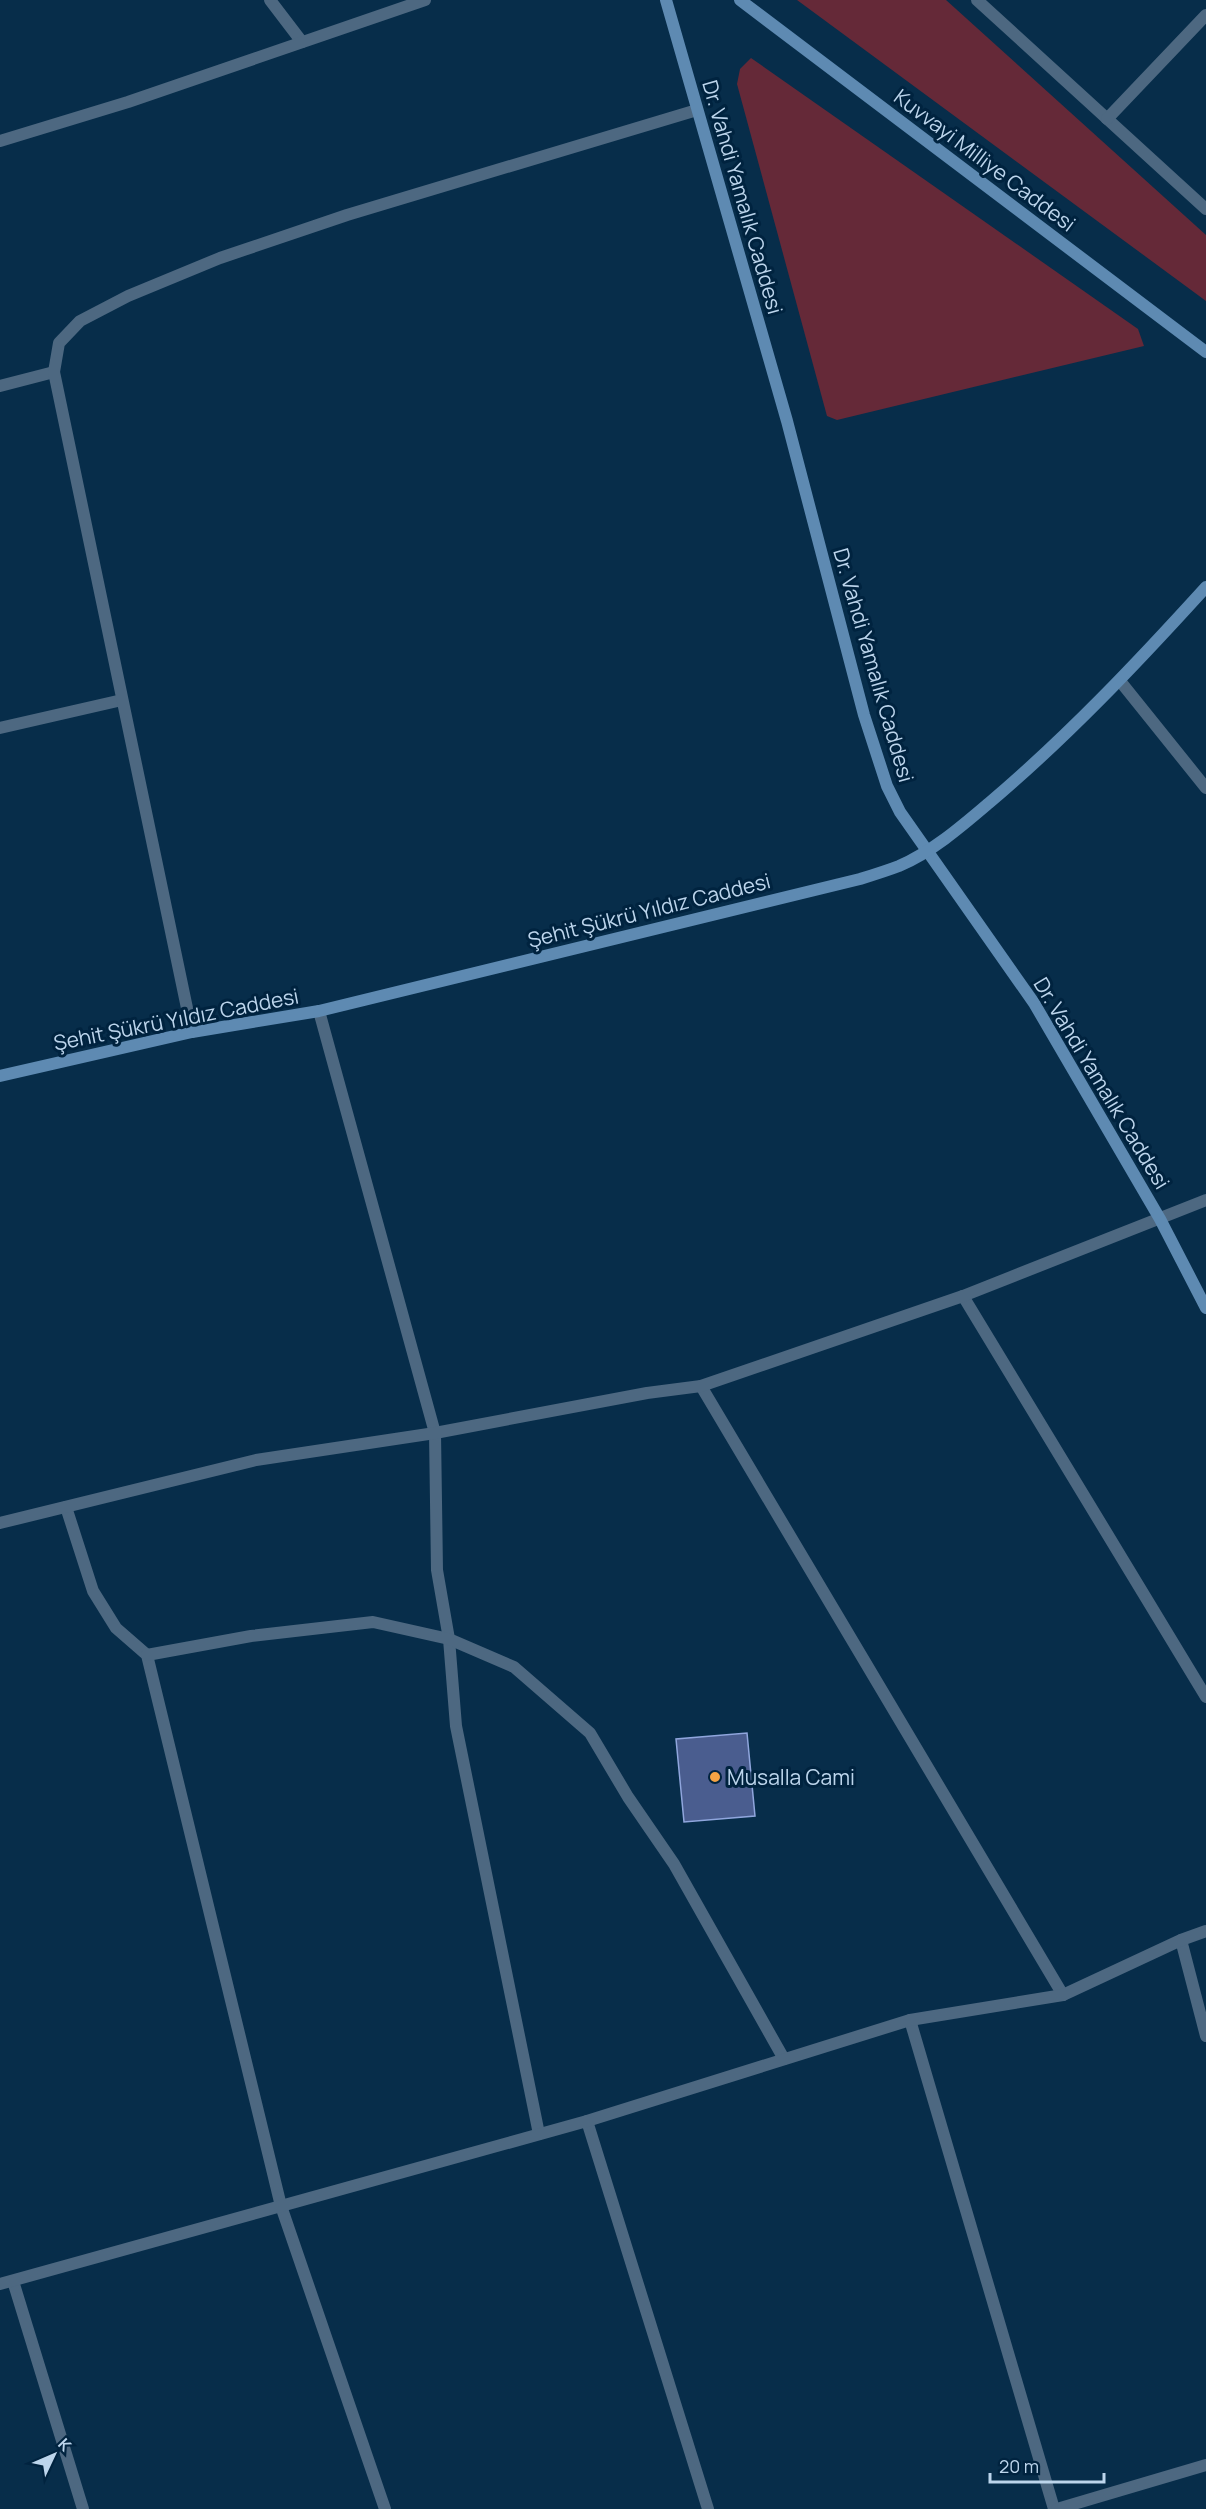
<svg xmlns="http://www.w3.org/2000/svg" width="1206" height="2509" viewBox="0 0 1206 2509" font-family="Manrope,sans-serif">
  <rect width="100%" height="100%" fill="#072d4a"/>
  <!-- green -->
  <g fill="#652938">
    <polygon points="797,0 946,0 1206,235 1206,301"/>
    <polygon points="751,58 1138,329 1144,346 837,420 827,416 737,84 740,69"/>
  </g>
  <!-- building -->
  <polygon fill="#4a5d8f" stroke="#90a6dd" stroke-width="1.5" points="747,1733 755,1816 684,1822 676,1739"/>
  <g fill="none" stroke-linecap="round" stroke-linejoin="round">
    <!-- street -->
    <g stroke="#4d6881" stroke-width="12">
      <polyline points="270,0 302,42"/>
      <polyline points="977,0 1206,209"/>
      <polyline points="1107,119 1206,15"/>
      <polyline points="0,141 128,102 425,0"/>
      <polyline points="0,386 54,372"/>
      <polyline points="1120,681 1206,788"/>
      <polyline points="0,728 122,700"/>
      <polyline points="319,1011 435,1433 437,1570 449,1639 456,1726 539,2134"/>
      <polyline points="192,1032 54,372 59,343 80,321 128,296 220,258 347,215 697,110"/>
      <polyline points="963,1296 1206,1697"/>
      <polyline points="701,1386 1063,1995"/>
      <polyline points="66,1507 93,1591 116,1628 147,1655 281,2206 385,2509"/>
      <polyline points="0,1523 256,1460 435,1433 647,1393 701,1386 963,1296 1206,1200"/>
      <polyline points="147,1655 251,1636 373,1622 449,1639 514,1667 590,1733 628,1797 674,1864 784,2059"/>
      <polyline points="1181,1940 1206,2036"/>
      <polyline points="910,2020 1054,2509"/>
      <polyline points="587,2121 708,2509"/>
      <polyline points="13,2281 83,2509"/>
      <polyline points="0,2284 587,2121 910,2020 1063,1995 1181,1940 1206,1931"/>
      <polyline points="1057,2509 1206,2465"/>
    </g>
    <!-- secondary -->
    <g stroke="#5e8ab2" stroke-width="12">
      <polyline points="666,0 787,421 864,715 887,786 900,812 1034,1003 1160,1219 1206,1308"/>
      <polyline points="740,0 1206,352"/>
      <path d="M0,1076L192,1032L319,1011L860,879C873,875 886,871 899,866C932,852 962,826 989,803C1067,737 1137,663 1206,587"/>
    </g>
  </g>
  <!-- markers -->
  <circle fill="#f4a344" stroke="#00233f" stroke-width="2" cx="715" cy="1777" r="6"/>
  <g text-anchor="middle" dominant-baseline="central" stroke-width="6" stroke-linejoin="round" paint-order="stroke">
    <!-- street labels -->
    <g font-size="21" fill="#bcd5ec" stroke="#00233f">
      <text transform="translate(985 160) rotate(37)">Kuvvayi Milliye Caddesi</text>
      <text transform="translate(743 197) rotate(74)">Dr. Vahdi Yamalık Caddesi</text>
      <text transform="translate(874 665) rotate(74)">Dr. Vahdi Yamalık Caddesi</text>
      <text transform="translate(649 910) rotate(-14)">Şehit Şükrü Yıldız Caddesi</text>
      <text transform="translate(176 1019) rotate(-11)">Şehit Şükrü Yıldız Caddesi</text>
      <text transform="translate(1102 1083) rotate(59)">Dr. Vahdi Yamalık Caddesi</text>
    </g>
    <!-- poi labels -->
    <g font-size="21" fill="#bcd5ec" stroke="#00233f" text-anchor="start">
      <text x="727" y="1777">Musalla Cami</text>
    </g>
  </g>
  <!-- north arrow -->
  <g transform="translate(54 2455) rotate(46)" stroke="#00233f" stroke-width="4.5" paint-order="stroke">
  <path d="M0-4.5L10 22L0 15L-10 22Z" fill="#bcd5ec"/>
  <text y="-9" font-size="16" font-weight="bold" text-anchor="middle" fill="#bcd5ec">K</text>
  </g>
  <!-- scale -->
  <path d="M990 2473v9h114v-9" fill="none" stroke="#bcd5ec" stroke-width="3"/>
  <text x="999" y="2473" font-size="18" fill="#bcd5ec" stroke="#00233f" stroke-width="4.5" paint-order="stroke">20 m</text>
</svg>
